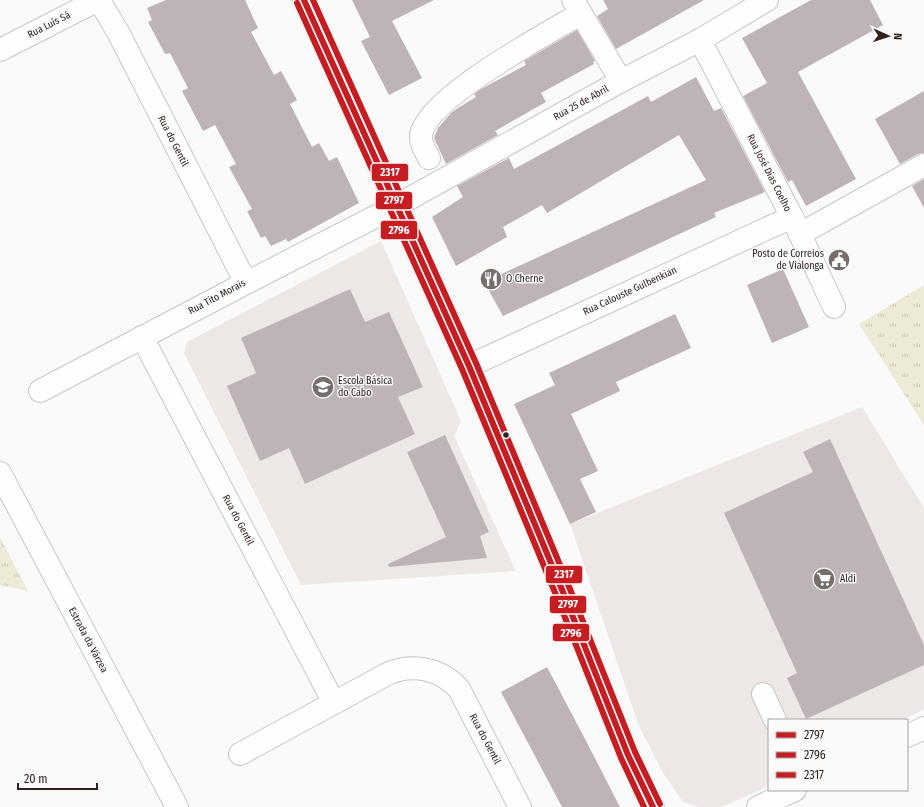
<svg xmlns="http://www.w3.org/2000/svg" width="924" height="807" viewBox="0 0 924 807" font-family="'Fira Sans Condensed',sans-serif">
  <defs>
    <pattern id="grass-tufts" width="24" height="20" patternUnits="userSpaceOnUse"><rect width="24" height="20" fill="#edebd7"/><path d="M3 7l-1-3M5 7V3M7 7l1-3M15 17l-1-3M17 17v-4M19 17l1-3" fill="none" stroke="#ccc9b8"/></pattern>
  </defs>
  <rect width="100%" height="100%" fill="#fafafa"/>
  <!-- built -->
  <g fill="#ede8e6">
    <polygon points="381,241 461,421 454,436 516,571 301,585 184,353 187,342"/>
    <polygon points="862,407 924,508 924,709 903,720 769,720 769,786 722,807 699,807 683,802 663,773 639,726 570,524"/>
  </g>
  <!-- grass -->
  <g fill="url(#grass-tufts)">
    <polygon points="924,285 924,425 859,324"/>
    <polygon points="0,537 28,591 0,585"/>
  </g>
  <!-- building -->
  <g fill="#bfb4b5">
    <polygon points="166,0 245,0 258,28 251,32 274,75 281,71 297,100 290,104 312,147 319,143 329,161 337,157 359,203 288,242 286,239 271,246 265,236 261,238 247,211 252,209 229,167 236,164 215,125 203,131 182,91 188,88 170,53 165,54 148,22 152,20 147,8"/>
    <polygon points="352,0 434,0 392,21 422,78 389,95 361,41 370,37"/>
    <polygon points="603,0 704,0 616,49 597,16 608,9"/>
    <polygon points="811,0 870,0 883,25 798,72 856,179 806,206 792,180 788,182 743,96 767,83 742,38"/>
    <polygon points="577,30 595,61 593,62 594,64 541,93 546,102 495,131 498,135 446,164 434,138 438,128 451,113 458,108 476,97 474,94 481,89 526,65 524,61"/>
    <polygon points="696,77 714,111 721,108 765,192 714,213 716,217 503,316 484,282 706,180 679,135 547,213 542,205 503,227 507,237 456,266 432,217 463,197 457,186 509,158 514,169 648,96 651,102"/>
    <polygon points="924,91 924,153 918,154 900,164 875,119"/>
    <polygon points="924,179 924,208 912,186"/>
    <polygon points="783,269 809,327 772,343 747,285"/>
    <polygon points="350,289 365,322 389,312 423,387 398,397 415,434 305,484 289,448 260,461 227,386 256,373 241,338"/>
    <polygon points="675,314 691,348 616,382 620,391 571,414 598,471 580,479 596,512 570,524 514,404 555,385 549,373"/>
    <polygon points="445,435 489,532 480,536 487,558 389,567 388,564 446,537 407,452"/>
    <polygon points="830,439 924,645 924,665 806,719 787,678 797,673 724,513 813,472 803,452"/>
    <polygon points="547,667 584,737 620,807 562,807 501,692"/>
  </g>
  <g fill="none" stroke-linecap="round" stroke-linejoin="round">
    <!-- minor casing -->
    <g stroke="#cbc5c3" stroke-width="24">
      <g id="minor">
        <polyline points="99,0 119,34 246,283"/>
        <polyline points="304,0 469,366 563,592 628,755 653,807"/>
        <polyline points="573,0 621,81"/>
        <polyline points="700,40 792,217 834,307"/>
        <polyline points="0,50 98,0"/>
        <path d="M429,158C426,152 420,143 421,136C424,99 548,33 580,14"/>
        <polyline points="800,234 924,165"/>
        <polyline points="142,337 334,703"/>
        <polyline points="469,366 792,217"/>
        <polyline points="40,391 246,283 396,206 621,81 700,40 767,0"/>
        <polyline points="763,694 775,720"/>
        <polyline points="907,736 924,728"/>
        <path d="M240,754L389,673C414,663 441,669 459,689L520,807"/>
        <polyline points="758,807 795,790"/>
      </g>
    </g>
    <!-- major casing -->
    <g stroke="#cbc5c3" stroke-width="24">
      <polyline id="major" points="0,473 177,807"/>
    </g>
    <!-- minor -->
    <use href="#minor" stroke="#fefefe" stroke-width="22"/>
    <!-- major -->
    <use href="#major" stroke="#fefefe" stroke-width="22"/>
    <!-- bus-1 casing -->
    <g stroke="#fafafa" stroke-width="9">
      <polyline id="bus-1" points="304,0 469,366 563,592 628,755 653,807"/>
    </g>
    <!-- bus-2 casing -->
    <g stroke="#fafafa" stroke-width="9">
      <polyline id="bus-2" points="297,3 462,369 556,595 621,758 644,807"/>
    </g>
    <!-- bus-3 casing -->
    <g stroke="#fafafa" stroke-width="9">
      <polyline id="bus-3" points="313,0 476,363 570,589 635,752 660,804"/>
    </g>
    <!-- bus-1 -->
    <use href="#bus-1" stroke="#c61d23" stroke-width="6"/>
    <!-- bus-2 -->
    <use href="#bus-2" stroke="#c61d23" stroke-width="6"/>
    <!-- bus-3 -->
    <use href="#bus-3" stroke="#c61d23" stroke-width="6"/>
  </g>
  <!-- icons -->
  <defs>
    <g id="civic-disc" transform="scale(1.15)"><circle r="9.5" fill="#766e6b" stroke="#fafafa"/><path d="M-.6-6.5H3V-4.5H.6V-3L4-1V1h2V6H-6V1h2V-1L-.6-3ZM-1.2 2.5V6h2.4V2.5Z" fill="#fff"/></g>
    <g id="restaurant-disc" transform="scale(1.15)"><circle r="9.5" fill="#766e6b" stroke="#fafafa"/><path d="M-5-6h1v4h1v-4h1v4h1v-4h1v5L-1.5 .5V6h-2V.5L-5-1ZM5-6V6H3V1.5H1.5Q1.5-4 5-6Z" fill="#fff"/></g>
    <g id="school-disc" transform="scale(1.15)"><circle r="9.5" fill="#766e6b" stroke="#fafafa"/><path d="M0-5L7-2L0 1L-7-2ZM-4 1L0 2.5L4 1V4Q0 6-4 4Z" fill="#fff"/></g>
    <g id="supermarket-disc" transform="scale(1.15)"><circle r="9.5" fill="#766e6b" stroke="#fafafa"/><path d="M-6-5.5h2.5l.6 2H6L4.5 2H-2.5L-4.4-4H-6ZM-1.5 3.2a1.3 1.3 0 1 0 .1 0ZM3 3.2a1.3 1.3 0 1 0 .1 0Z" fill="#fff"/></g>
  </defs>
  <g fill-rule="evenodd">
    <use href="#civic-disc" x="839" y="260"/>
    <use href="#restaurant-disc" x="491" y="279"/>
    <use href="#school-disc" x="323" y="387"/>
    <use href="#supermarket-disc" x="824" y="579"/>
  </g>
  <!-- markers -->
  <circle fill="#2f231e" stroke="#fafafa" stroke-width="1.5" cx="506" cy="435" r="3.5"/>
  <g text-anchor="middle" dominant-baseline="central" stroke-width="3" stroke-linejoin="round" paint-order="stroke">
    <!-- street labels -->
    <g font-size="10" fill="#2f231e" stroke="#fafafa">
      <text transform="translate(49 25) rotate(-27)">Rua Luís Sá</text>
      <text transform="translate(581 103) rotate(-29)">Rua 25 de Abril</text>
      <text transform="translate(173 141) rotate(63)">Rua do Gentil</text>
      <text transform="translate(769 173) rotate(63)">Rua José Dias Coelho</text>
      <text transform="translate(630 291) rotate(-25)">Rua Calouste Gulbenkian</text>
      <text transform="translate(217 297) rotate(-28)">Rua Tito Morais</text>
      <text transform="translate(238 520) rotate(62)">Rua do Gentil</text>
      <text transform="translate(88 640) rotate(62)">Estrada da Várzea</text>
      <text transform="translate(485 739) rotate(62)">Rua do Gentil</text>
    </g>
    <!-- poi labels -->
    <g font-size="10" fill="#2f231e" stroke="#fafafa" text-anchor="start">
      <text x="824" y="254" text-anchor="end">Posto de Correios<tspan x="824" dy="12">de Vialonga</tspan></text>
      <text x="506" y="279">O Cherne</text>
      <text x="338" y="381">Escola Básica<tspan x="338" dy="12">do Cabo</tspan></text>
      <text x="840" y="579">Aldi</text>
    </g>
  </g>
  <g stroke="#fafafa" stroke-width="1.5">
    <rect x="371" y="163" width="38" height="19" rx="4" fill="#c61d23"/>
    <rect x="375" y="191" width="38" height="19" rx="4" fill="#c61d23"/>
    <rect x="380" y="220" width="38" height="20" rx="4" fill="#c61d23"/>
    <rect x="545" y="565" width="38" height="19" rx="4" fill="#c61d23"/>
    <rect x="549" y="595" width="38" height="19" rx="4" fill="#c61d23"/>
    <rect x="552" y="623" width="38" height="19" rx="4" fill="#c61d23"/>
  </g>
  <g font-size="11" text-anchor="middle" font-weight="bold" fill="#fff">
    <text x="390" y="176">2317</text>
    <text x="394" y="204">2797</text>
    <text x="399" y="234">2796</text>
    <text x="564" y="578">2317</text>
    <text x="568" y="608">2797</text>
    <text x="571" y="637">2796</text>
  </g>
  <!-- legend -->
  <rect x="768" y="719" width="140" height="72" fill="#fafafa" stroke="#a9a4a2"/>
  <rect x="776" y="732" width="20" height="6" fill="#c61d23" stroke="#a9a4a2"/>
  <text x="804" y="739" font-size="12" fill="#2f231e">2797</text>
  <rect x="776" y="752" width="20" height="6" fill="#c61d23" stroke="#a9a4a2"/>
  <text x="804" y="759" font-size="12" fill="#2f231e">2796</text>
  <rect x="776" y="772" width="20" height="6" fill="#c61d23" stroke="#a9a4a2"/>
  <text x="804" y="779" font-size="12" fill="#2f231e">2317</text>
  <!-- north arrow -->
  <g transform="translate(888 36) rotate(93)" stroke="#fafafa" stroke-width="3" paint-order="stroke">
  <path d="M0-3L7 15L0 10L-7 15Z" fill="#2f231e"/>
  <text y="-6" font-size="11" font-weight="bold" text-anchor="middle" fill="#2f231e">N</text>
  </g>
  <!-- scale -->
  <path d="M18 783v6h79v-6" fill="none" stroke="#2f231e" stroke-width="2"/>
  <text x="24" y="783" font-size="12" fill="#2f231e" stroke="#fafafa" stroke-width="3" paint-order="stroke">20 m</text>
</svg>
